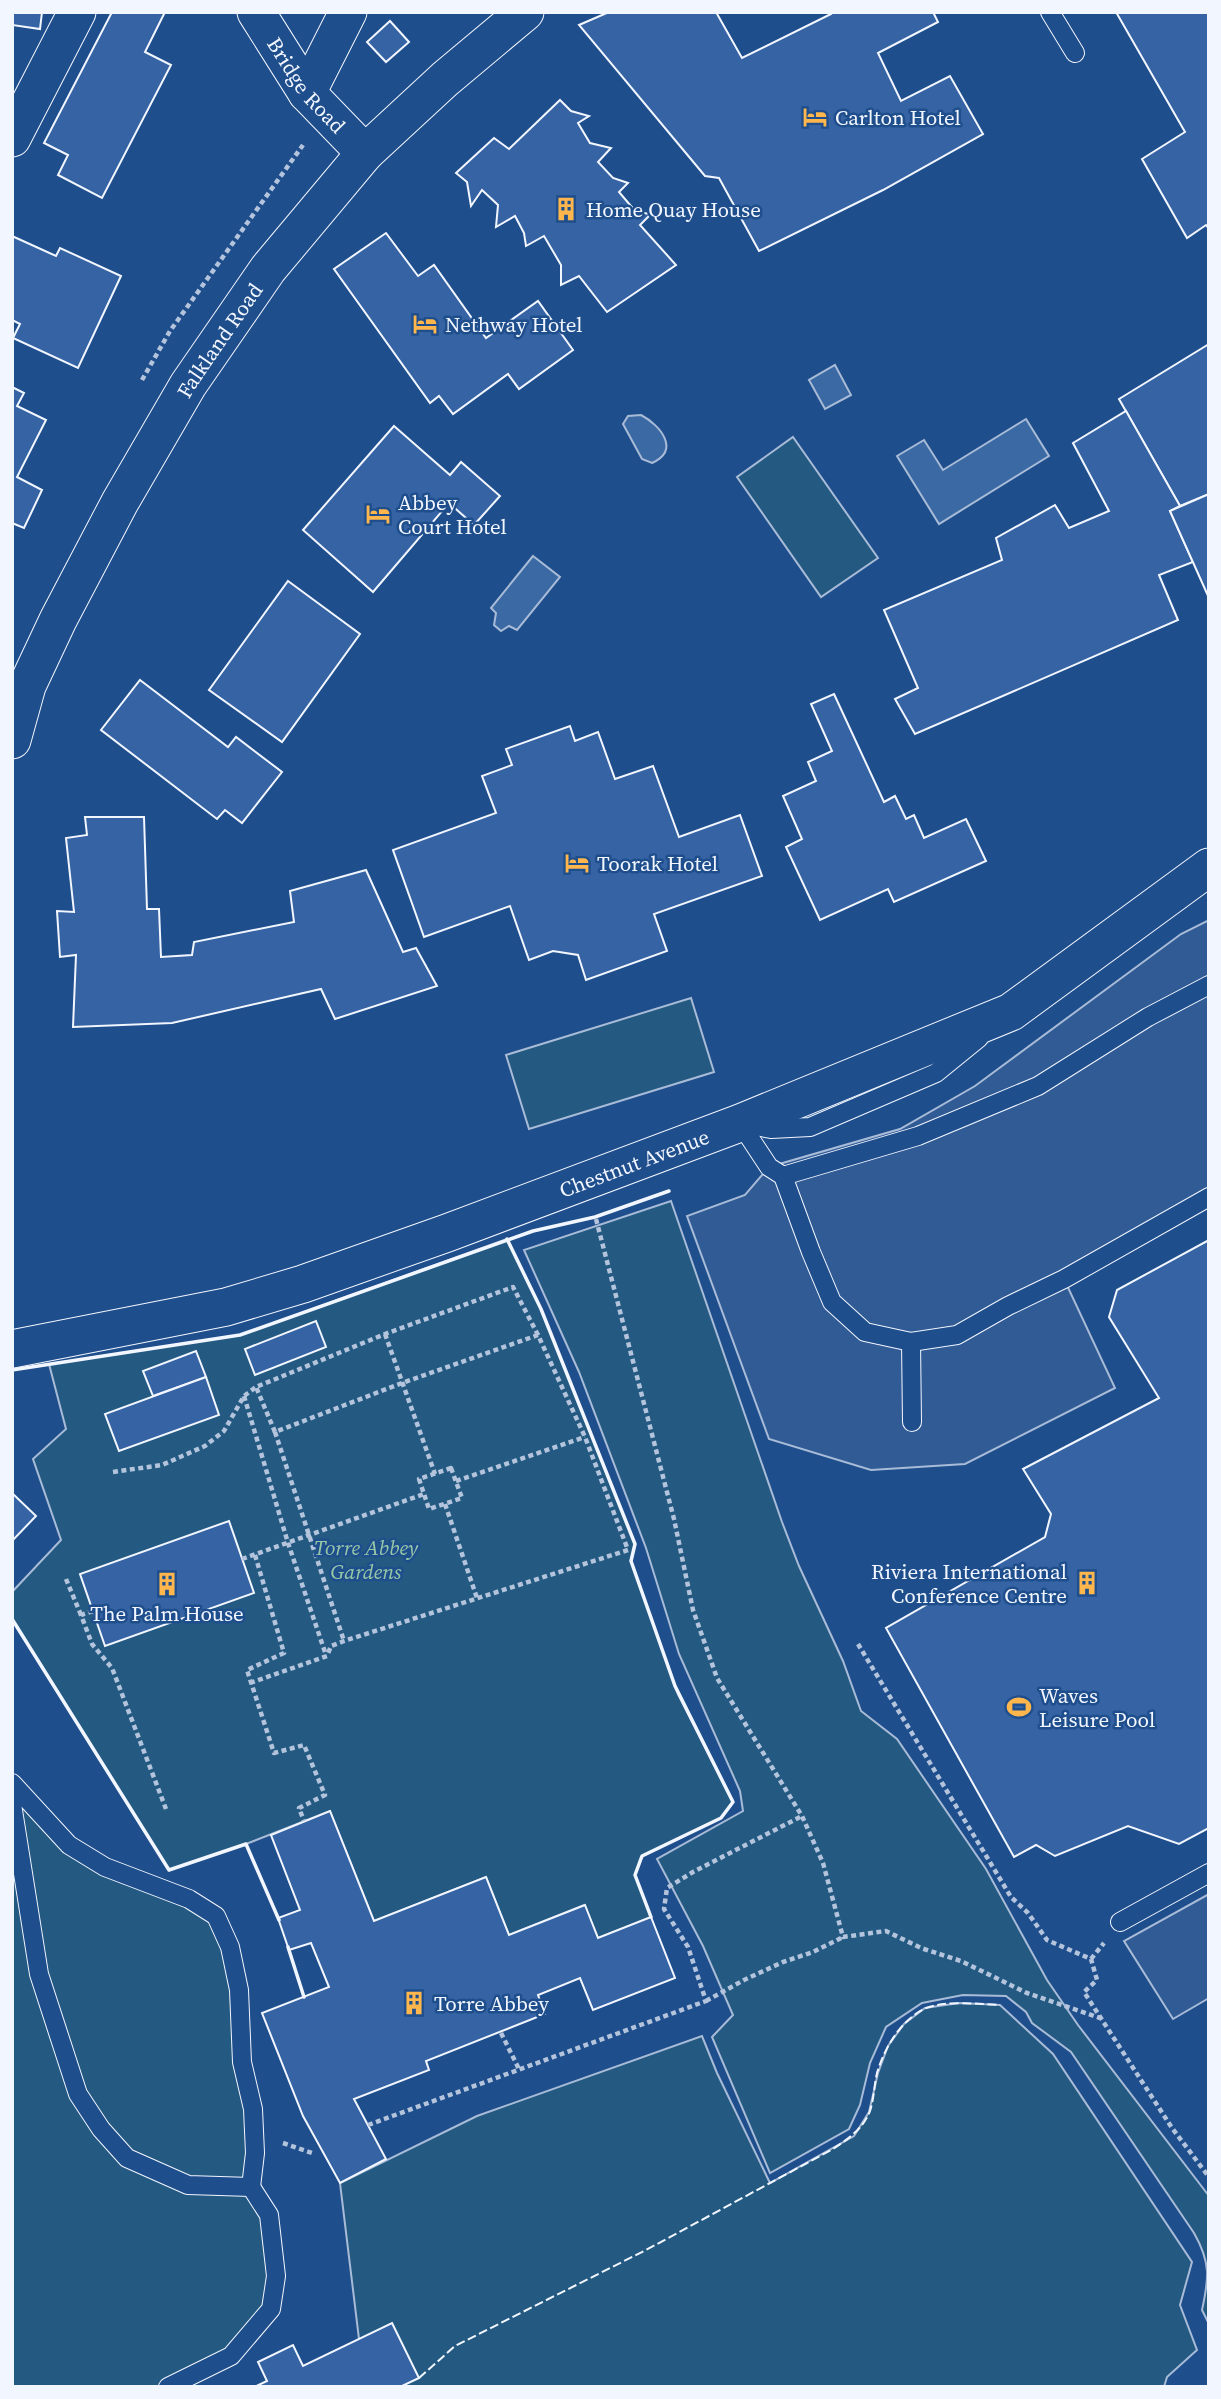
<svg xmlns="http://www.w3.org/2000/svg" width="1221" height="2399" viewBox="0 0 1221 2399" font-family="'Source Serif 4',serif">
  <rect width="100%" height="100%" fill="#1f4e8c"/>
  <!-- green -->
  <g fill="#245a82" stroke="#a8bbd7" stroke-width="2">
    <polygon points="793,437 878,558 821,597 737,477"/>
    <polygon points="691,998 714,1072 529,1129 506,1055"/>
    <path d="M671,1201L782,1522L799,1566L843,1661L861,1711L897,1739L986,1869L1047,1980L1078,2025L1209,2196V2324L1202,2310C1209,2278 1211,2263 1194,2233L1071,2052L1032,2023L1026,2012L1006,1996L963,1995L922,2003L886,2027L870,2063L860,2105L849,2129L770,2173L712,2037L733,2015L703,1946L657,1859L743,1811L740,1791L679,1654L646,1548L579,1372L524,1250Z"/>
    <polygon points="507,1239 541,1309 635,1544 631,1561 678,1694 733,1802 721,1818 642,1856 635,1875 651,1917 598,1938 584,1905 509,1935 486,1877 374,1921 330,1811 246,1844 169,1870 12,1619 12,1592 61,1540 33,1459 66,1429 49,1364 240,1335"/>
    <polygon points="12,1783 69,1845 216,1916 239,1990 251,2187 269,2215 271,2309 231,2356 168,2387 12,2387"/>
    <polygon points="959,2003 1000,2005 1053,2054 1192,2262 1180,2305 1197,2350 1167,2377 1164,2387 400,2387 359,2339 340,2183 477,2116 702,2036 717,2073 770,2183 854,2136 869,2112 878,2073 888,2046 904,2024 925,2008"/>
  </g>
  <!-- parking -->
  <g fill="#305b95" stroke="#a8bbd7" stroke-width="2">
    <polygon points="1209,920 1209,1197 1064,1279 1115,1388 965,1464 871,1470 769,1439 687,1216 745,1195 769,1167 900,1129 975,1086 1181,934"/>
    <polygon points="1209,1894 1209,1998 1173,2019 1124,1941"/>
  </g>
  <!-- water -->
  <g fill="#3b69a3" stroke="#a8bbd7" stroke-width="2">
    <polygon points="835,365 851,395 825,409 809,380"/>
    <path d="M641,415C660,425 681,450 652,463L642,459L623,424L628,416Z"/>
    <polygon points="1026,419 1049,456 939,524 897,456 924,440 943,470"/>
    <polygon points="533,556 560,577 517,630 509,626 501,631 494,625 496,613 491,608"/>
  </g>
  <!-- building -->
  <g fill="#3563a3" stroke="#f2f6ff" stroke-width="2">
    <polygon points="12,12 42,12 40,29 12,25"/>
    <polygon points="112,12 165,12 145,52 171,65 102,198 58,175 68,155 44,143"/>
    <polygon points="609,12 716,12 742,58 831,14 830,12 933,12 938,22 878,53 901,101 950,76 983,134 883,190 759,251 719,178 705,176 579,25"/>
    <polygon points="1116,12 1209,12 1209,229 1206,225 1187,238 1142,159 1185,132"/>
    <polygon points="390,21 409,42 386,62 367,42"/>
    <polygon points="560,100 571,111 589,116 578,123 590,143 611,148 598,162 613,178 628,183 619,192 636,212 651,214 640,225 676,265 607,312 579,276 561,285 561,265 544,236 526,246 524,233 515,216 496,227 498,205 482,190 471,206 467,182 456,173 494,138 509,149"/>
    <polygon points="386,233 418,276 434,265 486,338 538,301 573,350 519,389 508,374 453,414 439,396 430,403 334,269"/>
    <polygon points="12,236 56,256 60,248 121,276 78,368 13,338 20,324 12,320"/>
    <polygon points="1209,344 1209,494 1180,506 1119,399"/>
    <polygon points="12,387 24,393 17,406 46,420 17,477 42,490 24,528 12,523"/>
    <polygon points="1126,411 1180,506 1170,511 1193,562 1159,575 1178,620 915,734 895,699 918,688 884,610 1002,560 996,538 1055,505 1069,528 1109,511 1073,443"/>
    <polygon points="394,426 450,475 461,462 500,496 474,525 449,503 373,592 303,530"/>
    <polygon points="1209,494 1209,598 1170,511"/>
    <polygon points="288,581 360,634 282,742 209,690"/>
    <polygon points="140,680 228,747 236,737 282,772 242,823 225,810 217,819 101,730"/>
    <polygon points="834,694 884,802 895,796 906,819 914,815 924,838 966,819 986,861 894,902 888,889 820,920 786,847 802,839 783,796 816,781 808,762 832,751 811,704"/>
    <polygon points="570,726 575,741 598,732 615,779 653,766 679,837 740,815 762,876 654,914 667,951 586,980 578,955 553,951 529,960 510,906 424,937 393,850 496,813 482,776 512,765 506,749"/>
    <polygon points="85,817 144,817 147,909 159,909 161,957 192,955 194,942 294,922 290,891 366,870 403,952 416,948 437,986 335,1019 321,989 172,1023 73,1027 76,955 60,957 57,911 74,912 66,838 87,835"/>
    <polygon points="1209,1240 1209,1828 1179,1844 1128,1826 1055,1856 1036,1845 1014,1857 886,1628 1045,1537 1051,1514 1023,1469 1159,1398 1109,1317 1117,1290"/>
    <polygon points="316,1321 326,1347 255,1375 245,1349"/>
    <polygon points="196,1351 206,1377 153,1396 143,1371"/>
    <polygon points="206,1377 219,1415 119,1451 105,1414"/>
    <polygon points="12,1493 36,1516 12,1541"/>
    <polygon points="229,1521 254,1593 105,1646 80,1574"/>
    <polygon points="330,1811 374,1921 486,1877 509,1935 585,1905 598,1938 651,1917 675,1978 593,2010 580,1978 538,1995 545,2014 426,2061 429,2070 354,2099 386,2159 340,2183 303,2116 262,2013 329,1987 311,1943 289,1950 278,1918 300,1910 271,1835"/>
    <polygon points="392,2323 419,2378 400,2387 254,2387 267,2381 258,2362 293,2345 303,2366"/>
  </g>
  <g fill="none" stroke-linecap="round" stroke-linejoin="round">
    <!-- service casing -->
    <g stroke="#f2f6ff" stroke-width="20">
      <g id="service">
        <polyline points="1050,12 1075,53"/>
        <polyline points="740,1123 769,1167 783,1176 811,1252 832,1302 865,1332 911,1342 957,1335 1008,1306 1064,1279 1209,1197"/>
        <polyline points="751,1125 771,1129 810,1127 936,1073 979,1038"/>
        <polyline points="783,1176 918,1136 1038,1086 1148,1017 1209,985"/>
        <polyline points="911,1342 912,1422"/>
        <polyline points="12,1783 69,1845 105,1867 189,1899 216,1916 230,1947 239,1990 242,2062 253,2109 255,2153 251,2187 188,2185 127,2158 101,2129 78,2094 39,1974 12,1804"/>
        <polyline points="1120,1922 1209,1873"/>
        <polyline points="168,2387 231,2356 271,2309 276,2276 269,2215 251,2187"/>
      </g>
    </g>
    <!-- minor casing -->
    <g stroke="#f2f6ff" stroke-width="39">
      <g id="minor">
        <path id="s1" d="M256,12L307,93L365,153"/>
        <polyline points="307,93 348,12"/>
        <polyline points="12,138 77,12"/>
        <path id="s2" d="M12,740L27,686L58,620L120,502L188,385L268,269L365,153L445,79L525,12"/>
        <path id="s3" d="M12,1349L226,1307L303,1284L447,1233L740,1123L1011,1012L1209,867"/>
      </g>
    </g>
    <!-- path -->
    <g stroke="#b3c4dc" stroke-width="4.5" stroke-dasharray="5 3.5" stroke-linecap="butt">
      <polyline points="142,380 170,331 303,145"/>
      <polyline points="596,1219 674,1519 693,1610 717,1678 802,1816 823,1863 843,1937 886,1931 921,1948 961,1961 1027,1993 1100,2018"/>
      <polyline points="385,1334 435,1474"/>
      <polyline points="244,1396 288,1543 326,1655"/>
      <polyline points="275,1432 256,1387 385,1334 513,1287 538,1335"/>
      <polygon points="451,1468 462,1498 429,1509 419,1479"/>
      <polyline points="113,1472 162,1465 205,1446 224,1431 244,1396 256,1387"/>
      <polyline points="456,1481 585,1437"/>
      <polyline points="445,1504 477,1598"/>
      <polyline points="255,1555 284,1653 247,1670 274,1753 304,1745 325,1795 299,1808 304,1821"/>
      <polyline points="242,1559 424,1494"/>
      <polyline points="66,1579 81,1615"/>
      <polyline points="93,1611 81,1615 92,1644 112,1668 166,1809"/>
      <polyline points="858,1644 1011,1897 1028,1913 1047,1940 1091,1959 1097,1980 1084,1992 1172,2128 1209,2177"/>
      <polyline points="250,1683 327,1656 331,1646 344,1641 628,1550 585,1437 538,1335 402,1383 275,1432 344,1641"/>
      <polyline points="1091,1959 1104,1943"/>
      <polyline points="706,2001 744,1980 783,1962 813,1952 843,1937"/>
      <polyline points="501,2033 519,2069"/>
      <polyline points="368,2125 706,2001 688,1947 664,1909 667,1888 693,1872 802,1816"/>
      <polyline points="283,2143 312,2153"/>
    </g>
    <!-- service -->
    <use href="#service" stroke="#1f4e8c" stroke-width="18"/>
    <!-- minor -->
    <use href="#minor" stroke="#1f4e8c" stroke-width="37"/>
    <!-- fence -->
    <path stroke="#f2f6ff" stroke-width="2" stroke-dasharray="9 3.5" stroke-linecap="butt" d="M419,2378L455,2346L646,2250L833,2149C848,2139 863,2129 870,2111C874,2099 874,2086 877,2073C884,2049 900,2021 924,2009C942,2000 980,2004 1000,2005"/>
    <!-- wall -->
    <g stroke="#f2f6ff" stroke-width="3.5">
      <polyline points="507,1239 541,1309 635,1544 631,1561 675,1686 733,1802 721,1818 642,1856 635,1875 651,1917"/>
      <polyline points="12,1370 240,1335 533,1231 595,1217 669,1191"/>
      <polyline points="12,1619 169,1870 246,1844 279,1920"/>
      <polyline points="288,1947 304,1997"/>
    </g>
  </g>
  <!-- icons -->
  <defs>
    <g id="hotel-bare" transform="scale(1.89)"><path d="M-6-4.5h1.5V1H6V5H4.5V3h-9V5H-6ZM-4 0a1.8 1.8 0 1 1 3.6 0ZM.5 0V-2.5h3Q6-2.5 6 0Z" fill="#ffb74d" stroke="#1f4e8c" stroke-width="2.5" paint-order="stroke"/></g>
    <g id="building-bare" transform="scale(1.89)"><path d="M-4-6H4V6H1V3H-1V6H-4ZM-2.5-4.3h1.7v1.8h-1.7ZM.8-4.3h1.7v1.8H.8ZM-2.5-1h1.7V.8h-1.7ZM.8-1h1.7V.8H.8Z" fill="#ffb74d" stroke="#1f4e8c" stroke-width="2.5" paint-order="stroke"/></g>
    <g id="stadium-bare" transform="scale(1.89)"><path d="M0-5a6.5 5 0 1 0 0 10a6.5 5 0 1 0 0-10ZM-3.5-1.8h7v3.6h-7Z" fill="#ffb74d" stroke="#1f4e8c" stroke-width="2.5" paint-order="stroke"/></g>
  </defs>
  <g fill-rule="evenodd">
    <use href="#hotel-bare" x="815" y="117"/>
    <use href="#building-bare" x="566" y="209"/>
    <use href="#hotel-bare" x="425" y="324"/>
    <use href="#hotel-bare" x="378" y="514"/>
    <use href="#hotel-bare" x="577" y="863"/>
    <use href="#building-bare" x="1087" y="1583"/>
    <use href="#building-bare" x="167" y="1584"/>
    <use href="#stadium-bare" x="1019" y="1707"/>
    <use href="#building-bare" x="414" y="2003"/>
  </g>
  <g text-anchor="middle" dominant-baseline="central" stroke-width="5" stroke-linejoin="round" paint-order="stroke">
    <!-- street labels -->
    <g font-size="21" fill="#f2f6ff" stroke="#1f4e8c">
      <text stroke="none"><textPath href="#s1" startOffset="89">Bridge Road</textPath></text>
      <text stroke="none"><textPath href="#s2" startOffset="452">Falkland Road</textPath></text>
      <text stroke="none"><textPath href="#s3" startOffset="651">Chestnut Avenue</textPath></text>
    </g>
    <!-- poi labels -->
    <g font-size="21" fill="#f2f6ff" stroke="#1f4e8c" text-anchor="start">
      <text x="835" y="117">Carlton Hotel</text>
      <text x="586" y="209">Home Quay House</text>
      <text x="445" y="324">Nethway Hotel</text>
      <text x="398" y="502">Abbey<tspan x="398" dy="24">Court Hotel</tspan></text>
      <text x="597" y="863">Toorak Hotel</text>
      <text x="1067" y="1571" text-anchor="end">Riviera International<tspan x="1067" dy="24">Conference Centre</tspan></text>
      <text x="167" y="1613" text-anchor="middle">The Palm House</text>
      <text x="1039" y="1695">Waves<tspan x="1039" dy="24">Leisure Pool</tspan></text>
      <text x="434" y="2003">Torre Abbey</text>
    </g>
    <!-- park labels -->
    <g font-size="21" font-style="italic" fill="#97c8a6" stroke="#1f4e8c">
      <text x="366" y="1547">Torre Abbey<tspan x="366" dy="24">Gardens</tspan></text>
    </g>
  </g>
  <!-- border -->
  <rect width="1221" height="2399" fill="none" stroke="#f2f6ff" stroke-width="28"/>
</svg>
